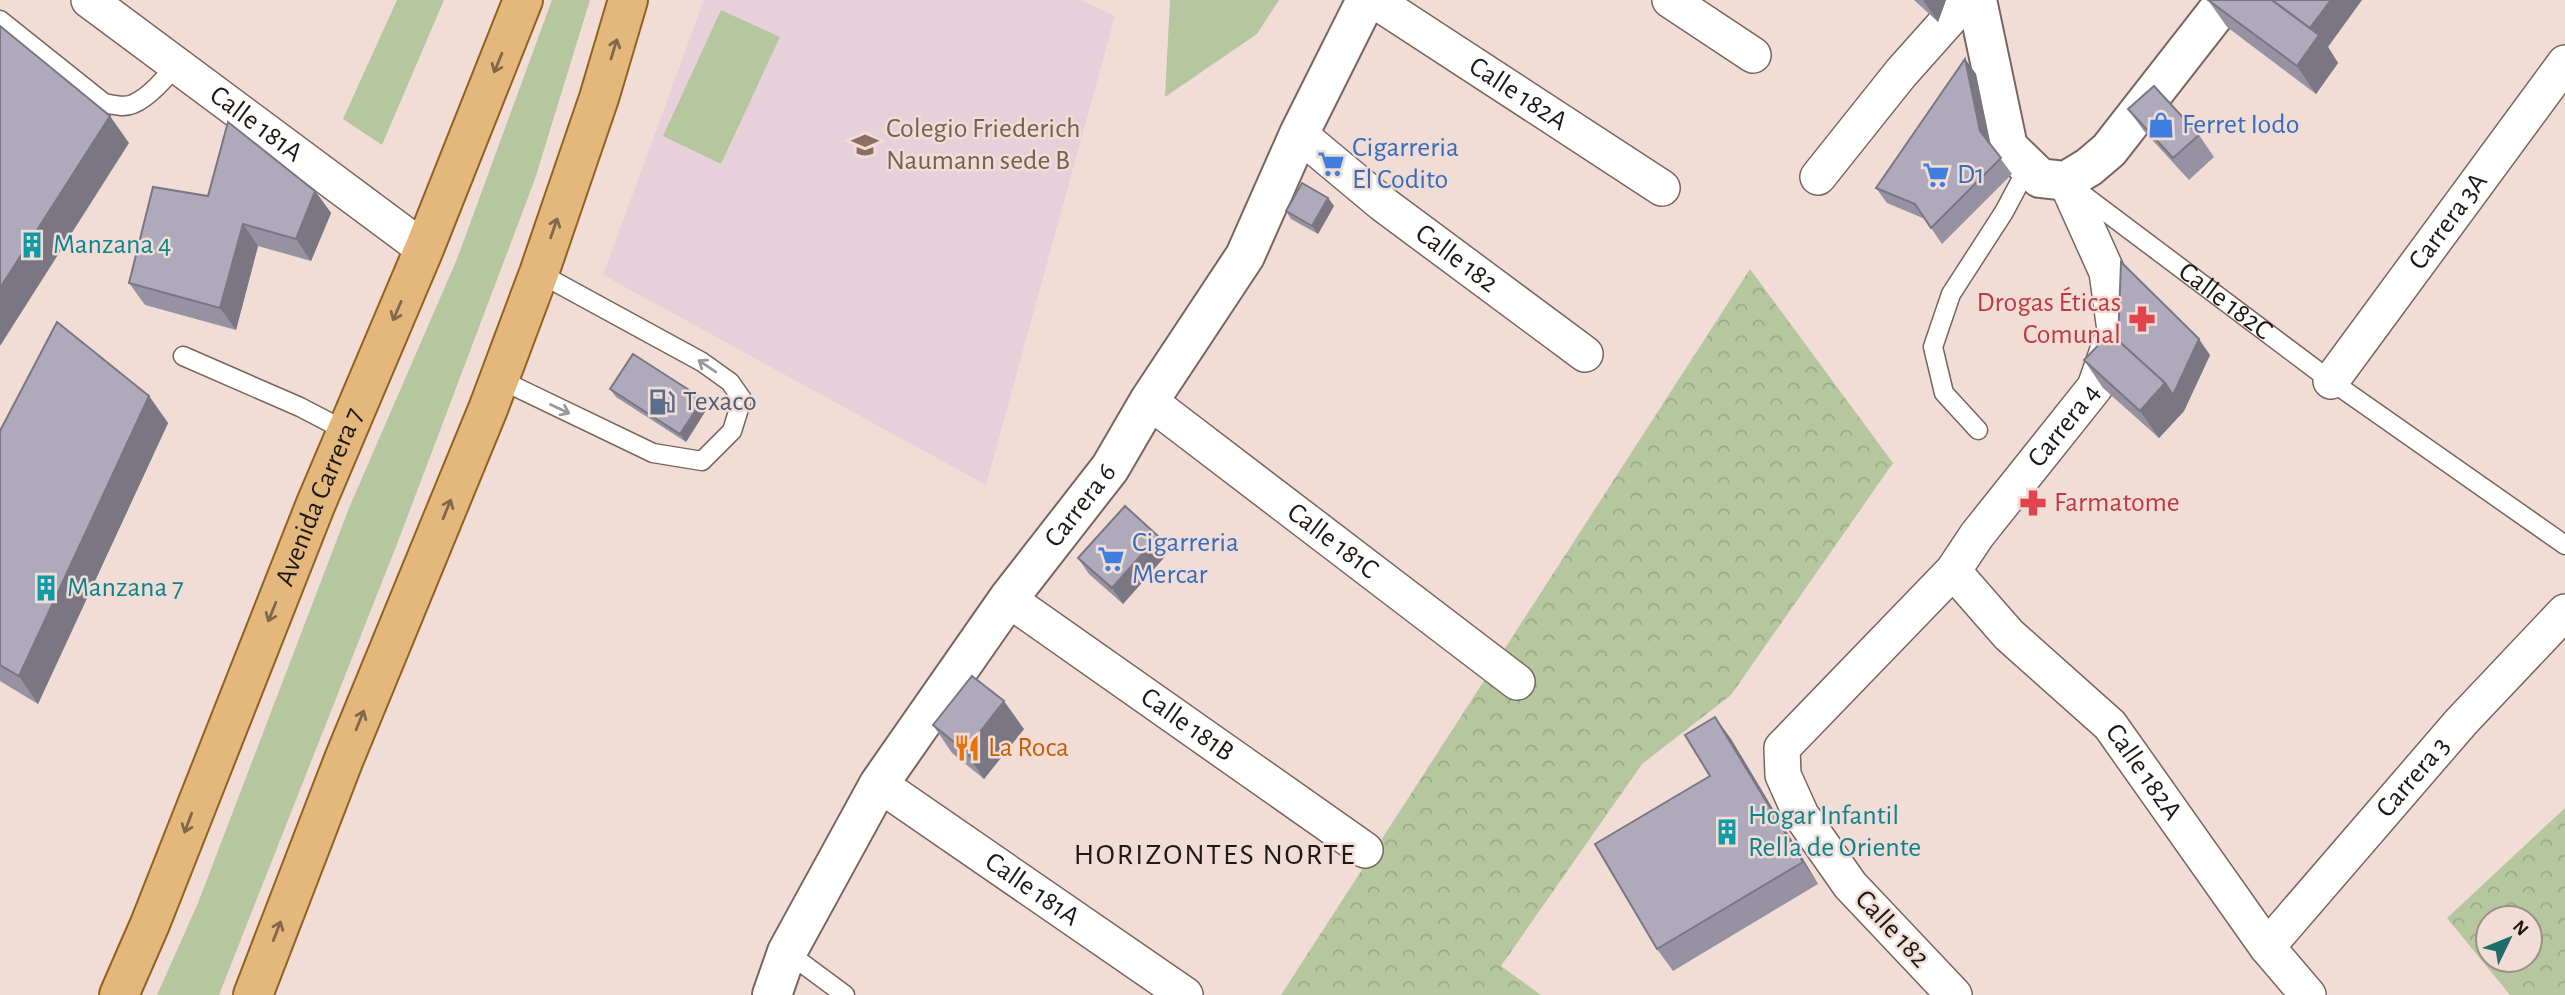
<svg xmlns="http://www.w3.org/2000/svg" width="2565" height="995" viewBox="0 0 2565 995" font-family="'Alegreya Sans',sans-serif">
  <defs>
    <pattern id="forest-crowns" width="20" height="18" patternUnits="userSpaceOnUse" patternTransform="scale(1.75)"><rect width="20" height="18" fill="#b6c79f"/><path d="M2 6a3 3 0 1 1 6 0M12 15a3 3 0 1 1 6 0" fill="none" stroke="#9caa88"/></pattern>
  </defs>
  <rect width="100%" height="100%" fill="#f1ddd5"/>
  <!-- education -->
  <polygon fill="#e8d0db" points="704,0 1081,0 1115,16 986,485 603,275"/>
  <!-- green -->
  <g fill="#b6c79f">
    <polygon points="397,0 444,0 382,145 343,119"/>
    <polygon points="552,0 590,0 535,179 399,539 219,995 157,995 198,903 349,508 457,259"/>
    <polygon points="1170,0 1279,0 1257,34 1165,97"/>
    <polygon points="721,10 780,37 721,164 663,136"/>
  </g>
  <!-- forest -->
  <g fill="url(#forest-crowns)" fill-rule="evenodd">
    <polygon points="1750,269 1893,463 1731,695 1642,764 1501,966 1541,995 1281,995"/>
    <path d="M2565,808V995H2510L2447,918ZM2530,918V960H2488V918Z"/>
  </g>
  <g fill="none" stroke-linecap="round" stroke-linejoin="round">
    <!-- service casing -->
    <g stroke="#77665f" stroke-width="21">
      <g id="service">
        <path d="M0,20L104,103C114,105 124,108 133,104C148,98 167,77 176,65"/>
        <path id="s1" d="M2078,191L2331,381L2565,545"/>
        <polyline points="183,356 300,407 346,431"/>
        <polyline points="499,379 653,453 702,461 732,431 742,399 730,382 702,362 539,273"/>
        <polyline points="1978,430 1944,393 1933,347 1951,294 2004,212 2028,167"/>
        <polyline points="787,952 845,995"/>
      </g>
    </g>
    <!-- minor casing -->
    <g stroke="#77665f" stroke-width="38">
      <g id="minor">
        <path id="s2" d="M89,0L424,249"/>
        <path id="s3" d="M1374,0L1662,188"/>
        <polyline points="1670,0 1753,55"/>
        <path id="s4" d="M1299,134L1383,204L1585,354"/>
        <polyline points="1818,177 1901,73 1966,0"/>
        <path id="s5" d="M2331,381L2565,63"/>
        <path id="s6" d="M1149,401L1517,682"/>
        <path id="s7" d="M1953,571L2009,635L2110,725L2267,947L2308,995"/>
        <path id="s8" d="M1008,599L1365,850"/>
        <path id="s9" d="M879,784L1185,995"/>
        <path id="s10" d="M2267,947L2461,722L2565,612"/>
        <path id="s11" d="M1954,995L1850,885L1801,815L1783,775L1782,748L1953,571L1977,535L2095,387L2115,330L2107,272L2066,181"/>
      </g>
    </g>
    <!-- tertiary casing -->
    <g stroke="#77665f" stroke-width="42">
      <g id="tertiary">
        <polyline points="1977,0 2008,147 2040,178 2066,181 2089,167 2109,150 2226,0"/>
        <path id="s12" d="M772,995L787,952L879,784L1008,599L1110,468L1149,401L1245,256L1299,134L1366,0"/>
      </g>
    </g>
    <!-- primary casing -->
    <g stroke="#936120" stroke-width="42">
      <g id="primary">
        <path id="s13" d="M119,995L150,924L315,506L424,249L523,0"/>
        <polyline points="253,995 344,759 488,409 539,273 599,98 628,0"/>
      </g>
    </g>
    <!-- service -->
    <use href="#service" stroke="#fff" stroke-width="18"/>
    <!-- minor -->
    <use href="#minor" stroke="#fff" stroke-width="35"/>
    <!-- tertiary -->
    <use href="#tertiary" stroke="#fff" stroke-width="38"/>
    <!-- primary -->
    <use href="#primary" stroke="#e4b87d" stroke-width="38"/>
  </g>
  <!-- wall -->
  <g fill="#9692a1">
    <polygon points="1914,0 1946,0 1938,22"/>
    <polygon points="2208,0 2328,47 2338,63 2316,94 2227,27"/>
    <polygon points="1965,59 1976,74 1990,144 2012,174 1942,244 1925,219 1887,203 1876,188"/>
    <polygon points="2128,109 2199,135 2214,157 2189,180 2144,131"/>
    <polygon points="315,191 331,213 311,261 258,246 236,330 145,305 129,283 208,196"/>
    <polygon points="1328,198 1334,206 1318,234 1291,219 1286,211"/>
    <polygon points="2118,341 2210,355 2184,411 2159,438 2103,388 2084,360"/>
    <polygon points="610,389 703,399 708,407 686,442 616,397"/>
    <polygon points="149,396 168,423 38,704 0,681 0,431"/>
    <polygon points="1169,552 1123,604 1089,574 1078,558"/>
    <polygon points="1715,717 1731,739 1818,884 1673,971 1657,949 1710,776"/>
    <polygon points="933,725 1024,729 984,779 952,753"/>
  </g>
  <!-- shaded-wall -->
  <g fill="#7a7783">
    <polygon points="1923,0 1946,0 1938,22"/>
    <polygon points="2331,0 2362,0 2328,47 2338,63 2316,94 2297,66 2309,29"/>
    <polygon points="1965,59 1976,74 1991,146 1980,131"/>
    <polygon points="110,116 129,143 0,346 0,288"/>
    <polygon points="315,191 331,213 311,261 296,239"/>
    <polygon points="1328,198 1334,206 1318,234 1312,226"/>
    <polygon points="243,224 258,246 236,330 220,308"/>
    <polygon points="2199,339 2210,355 2184,411 2159,438 2140,411"/>
    <polygon points="149,396 168,423 38,704 19,676"/>
    <polygon points="703,399 708,407 686,442 680,434"/>
    <polygon points="1158,536 1169,552 1123,604 1112,588"/>
    <polygon points="1004,701 1024,729 984,779 965,751"/>
    <polygon points="1715,717 1731,739 1818,884 1803,862"/>
  </g>
  <!-- building -->
  <g fill="#afaabb" stroke="#7a7783" stroke-width="2">
    <polygon points="2208,0 2272,0 2319,35 2297,66"/>
    <polygon points="2272,0 2331,0 2310,28"/>
    <polygon points="0,26 110,116 0,288"/>
    <polygon points="1965,59 1980,131 2001,158 1931,228 1915,204 1876,188"/>
    <polygon points="2154,86 2199,135 2173,158 2128,109"/>
    <polygon points="228,122 315,191 296,239 243,224 220,308 129,283 153,187 208,196"/>
    <polygon points="1302,183 1328,198 1312,226 1286,211"/>
    <polygon points="2121,262 2199,339 2173,395 2165,383 2118,341"/>
    <polygon points="57,322 149,396 19,676 0,665 0,431"/>
    <polygon points="2110,333 2165,383 2140,411 2084,360"/>
    <polygon points="633,354 703,399 680,434 610,389"/>
    <polygon points="1125,506 1158,536 1112,588 1078,558"/>
    <polygon points="972,676 1004,701 965,751 933,725"/>
    <polygon points="1715,717 1803,862 1657,949 1595,844 1710,776 1685,735"/>
  </g>
  <!-- one-way arrows -->
  <defs><path id="oneway-shaft" d="M-6 0H5M1.5-3L5.5 0L1.5 3" fill="none" stroke-width="1.6" stroke-linecap="round" stroke-linejoin="round" transform="scale(1.75)"/></defs>
  <g stroke="#82684a">
    <use href="#oneway-shaft" transform="translate(614 49) rotate(-73)"/>
    <use href="#oneway-shaft" transform="translate(498 63) rotate(112)"/>
    <use href="#oneway-shaft" transform="translate(554 228) rotate(-71)"/>
    <use href="#oneway-shaft" transform="translate(397 311) rotate(113)"/>
    <use href="#oneway-shaft" transform="translate(447 509) rotate(-68)"/>
    <use href="#oneway-shaft" transform="translate(272 612) rotate(112)"/>
    <use href="#oneway-shaft" transform="translate(360 720) rotate(-68)"/>
    <use href="#oneway-shaft" transform="translate(188 823) rotate(111)"/>
    <use href="#oneway-shaft" transform="translate(277 931) rotate(-69)"/>
  </g>
  <g stroke="#9a9896">
    <use href="#oneway-shaft" transform="translate(707 366) rotate(-146)"/>
    <use href="#oneway-shaft" transform="translate(560 409) rotate(25)"/>
  </g>
  <!-- icons -->
  <defs>
    <g id="shop-bare" transform="scale(2.1)"><path d="M-5-2.5h2.3a2.7 3.5 0 0 1 5.4 0H5L5.5 6h-11ZM-1.5-2.5h3a1.5 2.3 0 0 0-3 0Z" fill="#3f7fe0" stroke="#f1ddd5" stroke-width="2.5" paint-order="stroke"/></g>
    <g id="school-bare" transform="scale(2.1)"><path d="M0-5L7-2L0 1L-7-2ZM-4 1L0 2.5L4 1V4Q0 6-4 4Z" fill="#8d6e63" stroke="#f1ddd5" stroke-width="2.5" paint-order="stroke"/></g>
    <g id="supermarket-bare" transform="scale(2.1)"><path d="M-6-5.5h2.5l.6 2H6L4.5 2H-2.5L-4.4-4H-6ZM-1.5 3.2a1.3 1.3 0 1 0 .1 0ZM3 3.2a1.3 1.3 0 1 0 .1 0Z" fill="#3f7fe0" stroke="#f1ddd5" stroke-width="2.5" paint-order="stroke"/></g>
    <g id="building-bare" transform="scale(2.1)"><path d="M-4-6H4V6H1V3H-1V6H-4ZM-2.5-4.3h1.7v1.8h-1.7ZM.8-4.3h1.7v1.8H.8ZM-2.5-1h1.7V.8h-1.7ZM.8-1h1.7V.8H.8Z" fill="#0f9aa8" stroke="#f1ddd5" stroke-width="2.5" paint-order="stroke"/></g>
    <g id="pharmacy-bare" transform="scale(2.1)"><path d="M-2-6h4v4h4v4h-4v4h-4v-4h-4v-4h4Z" fill="#e0444e" stroke="#f1ddd5" stroke-width="2.5" paint-order="stroke"/></g>
    <g id="fuel-bare" transform="scale(2.1)"><path d="M-5.5-6h7V0h2V4h1.3V-2.5L3-4.5l.8-.8L6-3V5H2.5V1h-1V6h-7ZM-4.2-4.7v3.2H.2V-4.7Z" fill="#5c6f8a" stroke="#f1ddd5" stroke-width="2.5" paint-order="stroke"/></g>
    <g id="restaurant-bare" transform="scale(2.1)"><path d="M-5-6h1v4h1v-4h1v4h1v-4h1v5L-1.5 .5V6h-2V.5L-5-1ZM5-6V6H3V1.5H1.5Q1.5-4 5-6Z" fill="#e8710a" stroke="#f1ddd5" stroke-width="2.5" paint-order="stroke"/></g>
  </defs>
  <g fill-rule="evenodd">
    <use href="#shop-bare" x="2161" y="125"/>
    <use href="#school-bare" x="865" y="145"/>
    <use href="#supermarket-bare" x="1331" y="164"/>
    <use href="#supermarket-bare" x="1936" y="175"/>
    <use href="#building-bare" x="32" y="245"/>
    <use href="#pharmacy-bare" x="2142" y="319"/>
    <use href="#fuel-bare" x="662" y="402"/>
    <use href="#pharmacy-bare" x="2033" y="503"/>
    <use href="#supermarket-bare" x="1111" y="559"/>
    <use href="#building-bare" x="46" y="588"/>
    <use href="#restaurant-bare" x="967" y="748"/>
    <use href="#building-bare" x="1727" y="832"/>
  </g>
  <g text-anchor="middle" dominant-baseline="central" stroke-width="5" stroke-linejoin="round" paint-order="stroke">
    <!-- street labels -->
    <g font-size="28" fill="#1f1916" stroke="#f1ddd5">
      <text stroke="none"><textPath href="#s3" startOffset="172">Calle 182A</textPath></text>
      <text stroke="none"><textPath href="#s2" startOffset="208">Calle 181A</textPath></text>
      <text stroke="none"><textPath href="#s5" startOffset="198">Carrera 3A</textPath></text>
      <text stroke="none"><textPath href="#s4" startOffset="201">Calle 182</textPath></text>
      <text stroke="none"><textPath href="#s1" startOffset="184">Calle 182C</textPath></text>
      <text stroke="none"><textPath href="#s11" startOffset="737">Carrera 4</textPath></text>
      <text stroke="none"><textPath href="#s13" startOffset="537">Avenida Carrera 7</textPath></text>
      <text stroke="none"><textPath href="#s12" startOffset="581">Carrera 6</textPath></text>
      <text stroke="none"><textPath href="#s6" startOffset="231">Calle 181C</textPath></text>
      <text stroke="none"><textPath href="#s8" startOffset="219">Calle 181B</textPath></text>
      <text stroke="none"><textPath href="#s7" startOffset="278">Calle 182A</textPath></text>
      <text stroke="none"><textPath href="#s10" startOffset="224">Carrera 3</textPath></text>
      <text stroke="none"><textPath href="#s9" startOffset="186">Calle 181A</textPath></text>
      <text transform="translate(1892 929) rotate(47)">Calle 182</text>
    </g>
    <!-- shop labels -->
    <g font-size="28" fill="#366cbe" stroke="#f1ddd5" text-anchor="start">
      <text x="2182" y="125">Ferret Iodo</text>
      <text x="1352" y="148">Cigarreria<tspan x="1352" dy="32">El Codito</tspan></text>
      <text x="1957" y="175">D1</text>
      <text x="1132" y="543">Cigarreria<tspan x="1132" dy="32">Mercar</tspan></text>
    </g>
    <!-- education labels -->
    <g font-size="28" fill="#785e54" stroke="#f1ddd5" text-anchor="start">
      <text x="886" y="129">Colegio Friederich<tspan x="886" dy="32">Naumann sede B</tspan></text>
    </g>
    <!-- culture labels -->
    <g font-size="28" fill="#0d838f" stroke="#f1ddd5" text-anchor="start">
      <text x="53" y="245">Manzana 4</text>
      <text x="67" y="588">Manzana 7</text>
      <text x="1748" y="816">Hogar Infantil<tspan x="1748" dy="32">Rella de Oriente</tspan></text>
    </g>
    <!-- health labels -->
    <g font-size="28" fill="#be3a42" stroke="#f1ddd5" text-anchor="end">
      <text x="2121" y="303">Drogas Éticas<tspan x="2121" dy="32">Comunal</tspan></text>
      <text x="2054" y="503" text-anchor="start">Farmatome</text>
    </g>
    <!-- service labels -->
    <g font-size="28" fill="#4e5e75" stroke="#f1ddd5" text-anchor="start">
      <text x="683" y="402">Texaco</text>
    </g>
    <!-- food labels -->
    <g font-size="28" fill="#c56008" stroke="#f1ddd5" text-anchor="start">
      <text x="988" y="748">La Roca</text>
    </g>
    <!-- neighbourhood labels -->
    <g font-size="30" letter-spacing="2" fill="#1f1916" stroke="#f1ddd5">
      <text x="1215" y="855">HORIZONTES NORTE</text>
    </g>
  </g>
  <!-- north arrow -->
  <g transform="translate(2509 939) rotate(47)"><circle r="33" fill="#f1ddd5" stroke="#9d8f89" stroke-width="2"/>
  <path d="M0-5L12 26L0 18L-12 26Z" fill="#216c68"/>
  <text y="-10" font-size="19" font-weight="bold" text-anchor="middle" fill="#1f1916">N</text>
  </g>
</svg>
